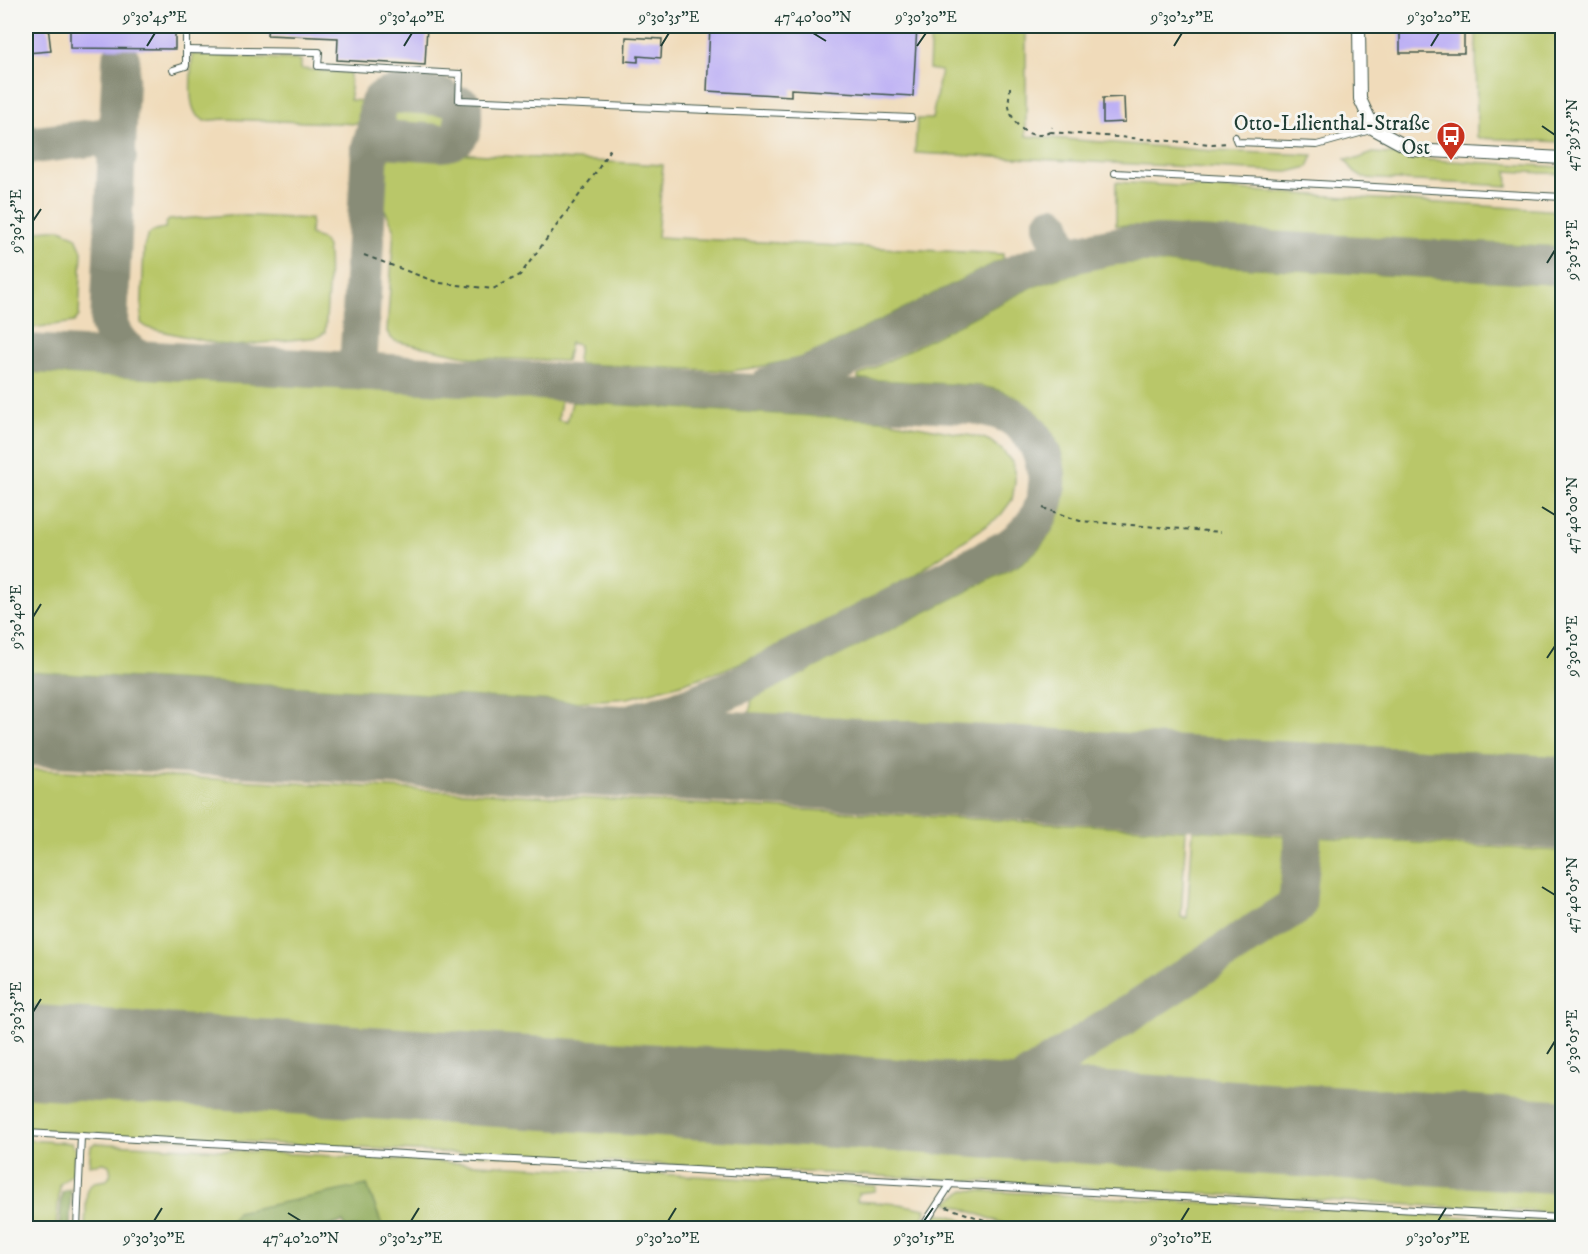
<svg xmlns="http://www.w3.org/2000/svg" width="1588" height="1254" viewBox="0 0 1588 1254" font-family="'IM FELL DW Pica',serif">
  <rect width="100%" height="100%" fill="#f6f6f2"/>
  <filter id="ink" filterUnits="userSpaceOnUse"><feTurbulence type="fractalNoise" baseFrequency=".0167" numOctaves="2"/><feDisplacementMap in="SourceGraphic" scale="12" xChannelSelector="R" yChannelSelector="G"/><feConvolveMatrix kernelMatrix="1 2 1 2 8 2 1 2 1" color-interpolation-filters="sRGB"/></filter>
  <filter id="wash" filterUnits="userSpaceOnUse"><feTurbulence type="fractalNoise" baseFrequency=".008" numOctaves="4" result="noise"/><feDisplacementMap in="SourceGraphic" scale="24" xChannelSelector="R" yChannelSelector="G"/><feGaussianBlur stdDeviation="1.35" result="paint"/><feColorMatrix in="noise" values="0 0 0 0 0 0 0 0 0 0 0 0 0 0 0 0 0 1.4 0 .05"/><feComposite in="paint" operator="in"/></filter>
  <g filter="url(#wash)">
    <rect width="100%" height="100%" fill="#f0dbba"/>
    <!-- green -->
    <g fill="#b9c769" stroke="#6c824e" stroke-width="1.5">
      <polygon points="931,26 1026,26 1026,136 1214,151 1313,155 1308,167 1288,172 915,153 917,119 932,119 941,71 929,69"/>
      <polygon points="1476,26 1562,26 1562,142 1477,138"/>
      <path d="M192,54L301,60V69L350,73V100L363,101L370,105V116L360,124L224,119L204,121C203,120 197,115 196,114C187,100 192,71 192,54Z"/>
      <polygon points="395,103 459,107 456,128 450,133 393,129 388,119 388,108"/>
      <polygon points="384,149 663,165 657,237 1003,254 1003,259 833,344 801,358 753,368 730,371 579,364 577,360 579,345 570,343 566,361 475,358 395,341 392,339 387,332 394,228 381,202"/>
      <polygon points="1373,153 1389,154 1431,160 1562,167 1562,174 1507,171 1508,186 1363,178 1355,173 1345,159 1357,159"/>
      <polygon points="1116,182 1562,211 1562,247 1116,225"/>
      <path d="M230,215L311,219L310,235C317,237 323,239 326,245C332,256 326,316 325,332L318,337L235,346L219,344L148,328L141,323L144,247C147,233 151,230 165,228L166,223L169,220Z"/>
      <polygon points="61,229 76,237 82,251 79,316 74,322 26,329 26,232"/>
      <path d="M1146,262L1554,284L1562,290V757L749,715L752,699L1017,566C1079,527 1083,441 1020,400C1008,392 995,389 981,386L858,379V376L1032,287L1102,265Z"/>
      <polygon points="26,372 561,400 558,420 567,422 572,402 884,420 983,438 990,441 1002,450 1012,462 1015,471 1015,482 1012,500 1000,516 911,577 759,655 723,670 681,684 628,698 575,702 26,672"/>
      <polygon points="26,769 1186,830 1181,917 1187,919 1193,830 1299,837 1302,873 1312,872 1315,837 1562,851 1562,1213 26,1130"/>
      <polygon points="26,1140 71,1143 75,1149 73,1173 60,1184 56,1228 26,1228"/>
      <path d="M95,1143L876,1186L875,1191L858,1193L857,1201L899,1204L926,1209L925,1215L918,1228H570L509,1225L508,1228H383L367,1185L218,1228H85L87,1189L94,1182L107,1180C112,1175 111,1171 109,1165L104,1163L89,1165L91,1146Z"/>
      <polygon points="965,1190 1562,1222 1562,1228 1015,1228 946,1202"/>
      <polygon points="938,1213 955,1217 977,1228 927,1228 932,1219"/>
    </g>
    <!-- forest -->
    <g fill="#92ac5d" stroke="#587448" stroke-width="1.5">
      <polygon points="367,1185 383,1228 345,1228 343,1222 322,1228 218,1228 228,1224 237,1212"/>
      <polygon points="71,1189 70,1228 59,1228 62,1192"/>
    </g>
    <g fill="none" stroke-linecap="round" stroke-linejoin="round">
      <!-- taxiway -->
      <g stroke="#888c77" stroke-width="38">
        <path d="M121,60L109,324C115,341 124,350 139,359"/>
        <polyline points="26,146 101,137 110,143 118,156"/>
        <path d="M370,149C374,143 376,140 383,139L442,143C466,140 463,126 463,106"/>
        <polyline points="1052,225 1060,249 1068,254"/>
        <path d="M26,353L971,405C985,407 998,409 1011,416C1041,434 1055,476 1042,509C1036,525 1024,537 1010,547L738,686L689,706L618,726L578,734L534,740L469,743"/>
        <path d="M358,370L370,149C372,141 375,134 376,126C377,119 376,110 379,103C386,89 428,96 442,97"/>
        <polyline points="770,385 809,374 842,361 1019,272 1057,258 1109,247 1132,244 1162,244 1562,266"/>
        <polyline points="978,1111 1297,905 1302,852 1302,788"/>
      </g>
      <!-- runway -->
      <g stroke="#888c77" stroke-width="93">
        <polyline points="26,719 1562,803"/>
        <polyline points="26,1051 1562,1147"/>
      </g>
    </g>
    <g id="blocks">
      <!-- building -->
      <g fill="#bbaef4">
        <polygon points="26,26 48,26 51,51 26,53"/>
        <polygon points="70,26 175,26 175,49 70,48"/>
        <polygon points="268,26 427,26 425,65 337,60 338,38 267,35"/>
        <polygon points="710,26 772,26 804,27 804,26 917,26 913,96 791,89 791,96 707,91"/>
        <rect x="1400" y="26" width="64" height="27"/>
        <polygon points="626,37 662,39 661,58 638,56 638,62 625,61"/>
        <polygon points="1124,97 1125,122 1103,123 1103,98"/>
      </g>
    </g>
  </g>
  <g filter="url(#ink)">
    <use href="#blocks" fill-opacity="0" stroke="#3e5548" stroke-width="1.5"/>
    <g fill="none" stroke-linecap="round" stroke-linejoin="round">
      <!-- lane casing -->
      <g stroke="#3e5548" stroke-width="8">
        <g id="lane">
          <polyline points="186,50 319,52 318,66 460,74 459,100 911,118"/>
          <polyline points="173,70 186,66 186,26"/>
          <polyline points="1235,137 1237,142 1317,145 1374,129"/>
          <polyline points="1115,173 1562,197"/>
          <polyline points="26,1133 1562,1218"/>
          <polyline points="77,1228 81,1136"/>
          <polyline points="922,1228 950,1185"/>
        </g>
      </g>
      <!-- street casing -->
      <g stroke="#3e5548" stroke-width="14">
        <polyline id="street" points="1359,26 1360,99 1374,129 1413,150 1562,158"/>
      </g>
      <!-- path -->
      <g stroke="#3e5548" stroke-width="2" stroke-dasharray="4.5 4.5" stroke-linecap="butt">
        <path d="M1010,87C1010,93 1008,100 1009,106C1012,126 1031,142 1050,132L1052,127"/>
        <polyline points="1050,132 1212,144 1228,143"/>
        <polyline points="364,255 439,283 493,289 520,275 597,171 610,149"/>
        <polyline points="1043,508 1080,521 1221,532"/>
        <polyline points="946,1207 1008,1228"/>
      </g>
      <!-- lane -->
      <use href="#lane" stroke="#fff" stroke-width="6"/>
      <!-- street -->
      <use href="#street" stroke="#fff" stroke-width="12"/>
    </g>
  </g>
  <!-- ticks -->
  <path fill="none" stroke="#1f3d34" stroke-width="2" d="M813,33L826,41M147,46L155,33M404,46L412,33M661,46L669,33M917,46L926,33M1174,46L1182,33M1431,46L1439,33M1542,126L1555,135M33,221L41,209M1547,263L1555,250M1542,507L1555,515M33,617L41,604M1547,658L1555,646M1542,887L1555,895M33,1012L41,999M1547,1054L1555,1041M288,1213L301,1221M154,1221L162,1208M411,1221L419,1208M668,1221L676,1208M924,1221L933,1208M1181,1221L1189,1208M1438,1221L1446,1208"/>
  <!-- icons -->
  <defs>
    <g id="bus-pin" transform="scale(1.5)"><path d="M0 17L-7.5 6A9.5 9.5 0 1 1 7.5 6Z" fill="#c8321e" stroke="#f6f6f2"/><path d="M-5-6H5V4H4V6H2V4H-2V6H-4V4H-5ZM-3.5-4V0h7V-4ZM-3.5 1.2v1.5H-2V1.2ZM2 1.2v1.5H3.5V1.2Z" fill="#fff"/></g>
  </defs>
  <g fill-rule="evenodd">
    <use href="#bus-pin" x="1451" y="136"/>
  </g>
  <g text-anchor="middle" dominant-baseline="central" stroke-width="6" stroke-linejoin="round" paint-order="stroke">
    <!-- poi labels -->
    <g font-size="21" fill="#1f3d34" stroke="#f6f6f2" text-anchor="end">
      <text x="1430" y="124">Otto-Lilienthal-Straße<tspan x="1430" dy="24">Ost</tspan></text>
    </g>
  </g>
  <!-- margin -->
  <rect width="1588" height="1254" fill="none" stroke="#f6f6f2" stroke-width="66"/>
  <rect x="33" y="33" width="1522" height="1188" fill="none" stroke="#1f3d34" stroke-width="2"/>
  <g font-size="15" text-anchor="middle" fill="#1f3d34">
    <text x="155" y="22">9°30'45"E</text>
    <text x="412" y="22">9°30'40"E</text>
    <text x="669" y="22">9°30'35"E</text>
    <text x="813" y="22">47°40'00"N</text>
    <text x="926" y="22">9°30'30"E</text>
    <text x="1182" y="22">9°30'25"E</text>
    <text x="1439" y="22">9°30'20"E</text>
    <text transform="translate(1572 135) rotate(-90)" y="5">47°39'55"N</text>
    <text transform="translate(16 221) rotate(-90)" y="5">9°30'45"E</text>
    <text transform="translate(1572 250) rotate(-90)" y="5">9°30'15"E</text>
    <text transform="translate(1572 515) rotate(-90)" y="5">47°40'00"N</text>
    <text transform="translate(16 617) rotate(-90)" y="5">9°30'40"E</text>
    <text transform="translate(1572 646) rotate(-90)" y="5">9°30'10"E</text>
    <text transform="translate(1572 895) rotate(-90)" y="5">47°40'05"N</text>
    <text transform="translate(16 1012) rotate(-90)" y="5">9°30'35"E</text>
    <text transform="translate(1572 1041) rotate(-90)" y="5">9°30'05"E</text>
    <text x="154" y="1243">9°30'30"E</text>
    <text x="301" y="1243">47°40'20"N</text>
    <text x="411" y="1243">9°30'25"E</text>
    <text x="668" y="1243">9°30'20"E</text>
    <text x="924" y="1243">9°30'15"E</text>
    <text x="1181" y="1243">9°30'10"E</text>
    <text x="1438" y="1243">9°30'05"E</text>
  </g>
</svg>
